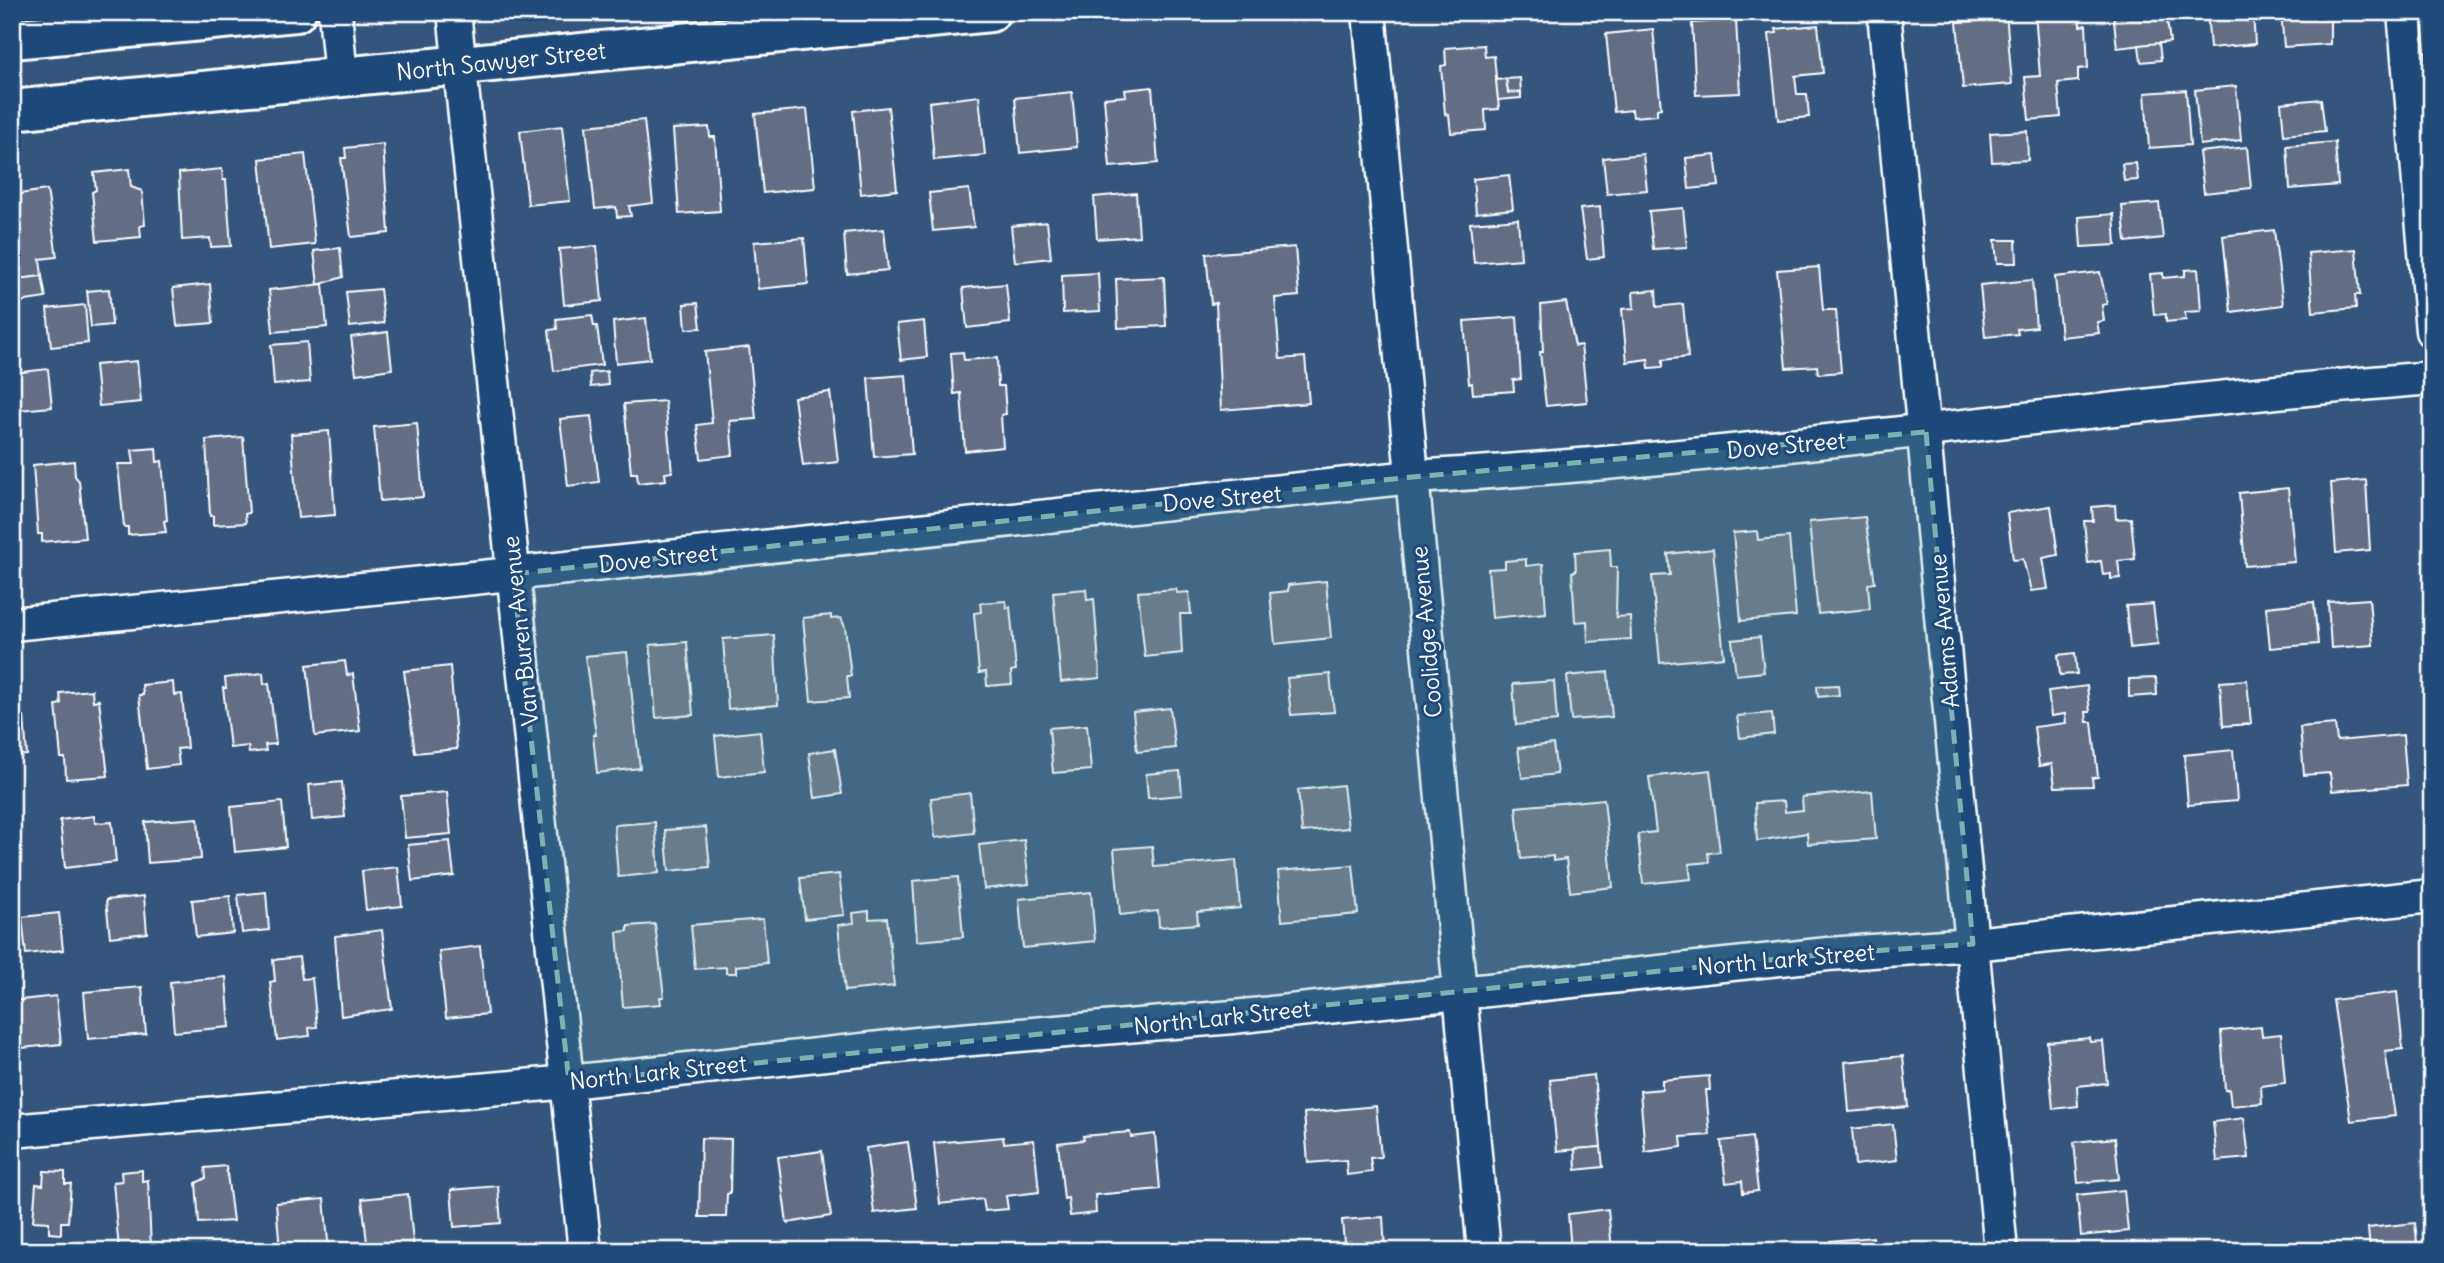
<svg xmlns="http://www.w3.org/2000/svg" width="2444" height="1263" viewBox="0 0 2444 1263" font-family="Delius,sans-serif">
  <rect width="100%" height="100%" fill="#34557d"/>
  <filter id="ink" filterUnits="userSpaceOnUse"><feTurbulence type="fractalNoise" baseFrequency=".0143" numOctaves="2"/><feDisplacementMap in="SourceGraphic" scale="14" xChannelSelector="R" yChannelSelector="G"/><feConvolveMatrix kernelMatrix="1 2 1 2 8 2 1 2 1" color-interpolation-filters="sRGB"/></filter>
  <g filter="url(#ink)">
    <!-- building -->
    <g fill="#646e84" stroke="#fff" stroke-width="2">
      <polygon points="1977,12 2006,12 2012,84 1963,88 1957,22 1977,21"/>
      <polygon points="2035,12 2079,12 2080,26 2086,25 2088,68 2078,69 2078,81 2058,83 2061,117 2029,120 2025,77 2040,76"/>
      <polygon points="2113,12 2166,12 2170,42 2117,48"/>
      <polygon points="2207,12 2253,12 2255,44 2210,48"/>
      <polygon points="2281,12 2330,12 2330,44 2284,47"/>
      <polygon points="1736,20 1740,93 1696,95 1692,23"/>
      <polygon points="1818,25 1823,73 1795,76 1797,94 1807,94 1809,117 1778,120 1769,34 1777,33 1776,29"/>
      <polygon points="1653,29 1661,108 1657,109 1657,115 1633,117 1632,110 1614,112 1606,34"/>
      <polygon points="2159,43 2161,60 2141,62 2139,45"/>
      <polygon points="1484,45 1485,57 1494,56 1499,109 1485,110 1486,130 1451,133 1449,115 1445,114 1441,66 1446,65 1445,48"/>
      <polygon points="1520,78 1521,92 1508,93 1506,79"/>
      <polygon points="1506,79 1508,93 1521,92 1521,98 1498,100 1496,80"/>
      <polygon points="2236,86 2241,140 2200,145 2195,90"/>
      <polygon points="1152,87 1158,163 1110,167 1104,98 1126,96 1125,90"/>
      <polygon points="2186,90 2190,145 2149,148 2145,93"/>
      <polygon points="1072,92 1077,147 1020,153 1015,98"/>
      <polygon points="979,96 985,155 934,160 929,102"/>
      <polygon points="2321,99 2325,131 2284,135 2281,103"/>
      <polygon points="888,107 897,190 861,194 853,111"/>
      <polygon points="807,109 815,188 763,193 755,114"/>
      <polygon points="644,120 653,203 629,206 631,216 617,217 616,207 595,209 586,126"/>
      <polygon points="562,126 570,201 528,205 520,131"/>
      <polygon points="709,127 710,137 715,137 720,211 679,214 673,129"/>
      <polygon points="2027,131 2028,160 1992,162 1990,133"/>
      <polygon points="2335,142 2338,185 2290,189 2287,146"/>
      <polygon points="383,144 389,233 351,237 341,158 346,158 345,148"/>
      <polygon points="2247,147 2251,188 2204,193 2199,152"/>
      <polygon points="305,154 315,244 269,249 260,159"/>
      <polygon points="1643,154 1647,190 1607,194 1603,158"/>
      <polygon points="1715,155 1719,186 1689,189 1686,158"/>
      <polygon points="2136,163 2138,180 2124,181 2122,164"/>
      <polygon points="129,169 131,187 142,191 145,225 140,226 141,237 97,241 92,192 96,190 94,173"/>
      <polygon points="222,169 223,180 226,180 231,246 211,247 210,238 182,240 179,173"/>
      <polygon points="1509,175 1513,209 1476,213 1473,179"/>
      <polygon points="969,189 974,227 933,231 929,193"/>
      <polygon points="47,190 57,257 40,259 42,276 19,279 12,238 12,195"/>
      <polygon points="1136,193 1139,236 1097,239 1094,197"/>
      <polygon points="2159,203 2163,238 2126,242 2122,206"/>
      <polygon points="1600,207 1604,257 1587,259 1580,209"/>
      <polygon points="1683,208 1687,247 1653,249 1649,211"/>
      <polygon points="2114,214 2116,245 2081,247 2079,217"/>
      <polygon points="1518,219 1521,259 1474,263 1470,223"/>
      <polygon points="1047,222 1051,258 1015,262 1011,226"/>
      <polygon points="884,229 888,270 847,274 844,233"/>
      <polygon points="2274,230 2283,305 2231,312 2223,236"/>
      <polygon points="804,238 808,284 758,289 754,242"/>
      <polygon points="1995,240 2016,240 2017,263 1997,263"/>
      <polygon points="597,246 602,301 564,305 559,249"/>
      <polygon points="1295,247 1299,296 1275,298 1280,359 1305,357 1309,403 1221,410 1216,303 1211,304 1206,254"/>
      <polygon points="340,248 343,277 318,285 314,251"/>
      <polygon points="2356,249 2360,295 2355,295 2356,308 2313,312 2308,253"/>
      <polygon points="1819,267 1823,310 1836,310 1841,372 1818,374 1817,366 1786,368 1777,270"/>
      <polygon points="12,268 17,268 19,279 42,276 46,298 12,303"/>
      <polygon points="2198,269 2201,311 2185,312 2186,320 2166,322 2166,314 2154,315 2150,274 2163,273 2163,278 2185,276 2185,270"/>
      <polygon points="2100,272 2107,304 2102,305 2104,321 2097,322 2099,333 2061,337 2055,277"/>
      <polygon points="1098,273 1100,311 1063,313 1062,275"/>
      <polygon points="1164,277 1166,326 1118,328 1116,279"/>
      <polygon points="2032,280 2036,327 2017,329 2018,334 1985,337 1980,285"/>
      <polygon points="210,284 213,323 177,326 173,288"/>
      <polygon points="323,284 327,327 273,332 269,290"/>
      <polygon points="1006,284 1010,323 967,328 963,288"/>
      <polygon points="109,289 112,325 91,327 87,291"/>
      <polygon points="380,289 384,323 350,327 346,292"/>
      <polygon points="1656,290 1657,307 1683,304 1688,357 1663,360 1663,367 1649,368 1648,359 1627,362 1622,309 1634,308 1633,292"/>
      <polygon points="1566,302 1575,346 1581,345 1587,402 1546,406 1540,352 1543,352 1541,305"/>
      <polygon points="698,303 701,328 686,329 684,304"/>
      <polygon points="85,305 88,343 51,347 47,309"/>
      <polygon points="592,315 594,326 597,326 602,365 554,371 549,330 557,329 556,319"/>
      <polygon points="1517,317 1521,379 1513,380 1514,391 1473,394 1472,383 1469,384 1464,321"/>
      <polygon points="646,318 650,359 616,363 613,322"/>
      <polygon points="924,321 927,357 901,360 897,324"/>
      <polygon points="388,332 392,369 356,374 351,337"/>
      <polygon points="307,342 310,382 274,385 271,345"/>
      <polygon points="749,347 756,419 730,421 733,455 701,459 697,425 712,423 705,352"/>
      <polygon points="963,352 964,360 997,358 998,386 1004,386 1006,414 1001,415 1003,447 965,451 961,393 954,394 951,353"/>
      <polygon points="137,361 141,402 99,406 95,365"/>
      <polygon points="48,369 52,407 18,410 14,373"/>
      <polygon points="607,371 608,385 591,387 590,373"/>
      <polygon points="906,375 912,454 874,457 868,378"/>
      <polygon points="830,392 838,462 803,466 794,397"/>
      <polygon points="665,401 672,472 665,473 666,480 638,483 637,473 631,473 624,404"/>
      <polygon points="591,416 599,482 568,486 560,419"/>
      <polygon points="417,423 423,497 380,501 374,427"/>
      <polygon points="329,431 335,515 298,518 291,434"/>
      <polygon points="243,437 249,513 245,514 246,523 213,525 213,516 210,516 206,440"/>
      <polygon points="156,448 157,462 162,461 167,520 164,521 166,532 128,535 128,527 124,527 118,464 134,464 132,450"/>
      <polygon points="74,461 75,476 79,481 85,538 42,542 42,534 38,534 33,465"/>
      <polygon points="2366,480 2370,550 2336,553 2331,483"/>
      <polygon points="2288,488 2295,562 2245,566 2239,493"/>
      <polygon points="2115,505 2116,519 2131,518 2135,559 2118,561 2120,578 2111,579 2111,574 2103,575 2101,561 2088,563 2084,521 2093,521 2092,507"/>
      <polygon points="2051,506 2058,555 2043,558 2048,589 2031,591 2023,559 2013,560 2007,513"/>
      <polygon points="1865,517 1875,583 1868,584 1870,609 1818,614 1809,522"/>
      <polygon points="1757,531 1758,540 1789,537 1796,616 1741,621 1733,533"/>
      <polygon points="1610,549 1611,567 1617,567 1616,617 1630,616 1631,639 1588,642 1587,621 1575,622 1572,572 1576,571 1575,552"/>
      <polygon points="1713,549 1724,657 1660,663 1652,576 1670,575 1668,554"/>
      <polygon points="1526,559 1526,566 1543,564 1546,613 1492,618 1488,569 1505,568 1505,561"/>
      <polygon points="1326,581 1331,638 1275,644 1270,593 1288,591 1288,585"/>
      <polygon points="1086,589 1087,600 1094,599 1100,678 1061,682 1053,592"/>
      <polygon points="1176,589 1177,593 1189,592 1191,614 1180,614 1182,653 1145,657 1138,592"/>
      <polygon points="2369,599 2373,645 2331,648 2328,602"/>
      <polygon points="1006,601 1007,608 1010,607 1016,670 1011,671 1012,684 987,686 986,672 979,673 974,613 981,612 980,603"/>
      <polygon points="2314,602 2318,644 2270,648 2266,607"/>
      <polygon points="2153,604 2158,645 2130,648 2126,606"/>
      <polygon points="831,615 831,619 841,618 845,627 851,676 847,676 849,698 811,701 803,618"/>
      <polygon points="774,635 778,705 728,709 723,639"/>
      <polygon points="1760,637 1764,672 1736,675 1732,640"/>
      <polygon points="687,642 693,715 656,718 650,645"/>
      <polygon points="627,652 640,768 597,773 593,735 596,735 585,656"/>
      <polygon points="2075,653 2077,674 2060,675 2058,655"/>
      <polygon points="345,661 347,675 353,674 360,731 315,736 307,665"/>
      <polygon points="450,666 457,749 415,753 404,671"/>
      <polygon points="1608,672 1612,717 1571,720 1567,676"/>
      <polygon points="263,673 264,684 269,683 276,744 265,745 266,751 249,753 248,746 230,748 223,688 226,688 225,678"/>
      <polygon points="1330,674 1334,712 1291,715 1287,678"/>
      <polygon points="2156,678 2157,695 2129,697 2129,679"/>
      <polygon points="2247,680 2251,724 2223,726 2220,682"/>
      <polygon points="1554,681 1557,721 1516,725 1513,684"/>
      <polygon points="173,682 174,695 182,694 187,748 177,749 179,765 147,769 139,695 143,695 142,685"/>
      <polygon points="1838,685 1839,695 1818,697 1817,686"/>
      <polygon points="2087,686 2090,712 2086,712 2087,722 2092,722 2098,777 2092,778 2093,786 2055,787 2052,764 2039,766 2034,727 2066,723 2065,714 2051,716 2048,691"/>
      <polygon points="92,690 93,701 99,700 108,776 66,779 65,758 61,758 56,705 61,704 60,693"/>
      <polygon points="1170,708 1175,748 1137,752 1133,712"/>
      <polygon points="1772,713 1774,734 1740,738 1737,716"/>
      <polygon points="24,716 27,755 12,756 12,717"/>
      <polygon points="2335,724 2337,741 2403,735 2407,785 2332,791 2330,773 2304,775 2300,727"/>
      <polygon points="1087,725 1091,770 1053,773 1049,728"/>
      <polygon points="760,731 764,772 719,777 715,736"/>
      <polygon points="1553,744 1557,774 1522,778 1518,748"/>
      <polygon points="835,749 842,794 815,798 809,753"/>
      <polygon points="2233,750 2237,801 2188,805 2184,755"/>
      <polygon points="1710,770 1720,852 1708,853 1709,862 1689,864 1691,879 1643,884 1638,834 1656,832 1649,777"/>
      <polygon points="1180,771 1182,795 1148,798 1146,774"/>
      <polygon points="342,782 345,817 312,820 309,785"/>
      <polygon points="1343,785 1348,828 1302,832 1298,790"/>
      <polygon points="1872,791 1876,839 1808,844 1807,833 1757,841 1755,803 1784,801 1785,812 1803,810 1802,797"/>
      <polygon points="447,792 451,834 405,838 401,796"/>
      <polygon points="970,793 974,833 935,838 931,798"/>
      <polygon points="1604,799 1613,887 1570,892 1566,859 1553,861 1553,856 1521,859 1516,807"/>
      <polygon points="282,802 286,847 235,852 231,807"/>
      <polygon points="94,816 95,823 112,822 116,862 65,868 60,820"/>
      <polygon points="198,818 201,859 148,863 145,822"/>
      <polygon points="655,822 659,873 618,877 614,825"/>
      <polygon points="706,827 710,867 669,871 665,830"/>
      <polygon points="1024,840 1029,884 984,889 979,845"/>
      <polygon points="450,841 454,876 412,881 408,845"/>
      <polygon points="1152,846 1154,867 1236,860 1240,908 1197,912 1198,924 1159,927 1158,911 1120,915 1114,849"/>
      <polygon points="1353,865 1358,914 1282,921 1278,871"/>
      <polygon points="398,867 402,906 366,910 362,871"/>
      <polygon points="839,874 844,915 805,919 800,878"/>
      <polygon points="958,877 963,937 917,941 913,881"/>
      <polygon points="266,892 269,930 242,933 238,895"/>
      <polygon points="1091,892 1095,941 1023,948 1019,899"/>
      <polygon points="144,896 147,933 110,937 106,900"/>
      <polygon points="230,896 233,933 196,937 192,900"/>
      <polygon points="869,911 869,919 887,918 894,986 845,991 838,925 854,923 853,913"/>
      <polygon points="59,913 63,950 26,954 22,917"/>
      <polygon points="763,919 767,963 736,966 736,973 726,973 726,967 695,969 691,925"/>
      <polygon points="655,924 664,997 660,997 661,1004 623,1007 617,932 628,931 628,926"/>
      <polygon points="382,930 392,1009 341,1016 335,936"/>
      <polygon points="480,946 487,1014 446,1018 439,951"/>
      <polygon points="299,957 302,979 312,978 317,1027 309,1028 310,1036 277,1040 270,982 275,981 273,960"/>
      <polygon points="226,977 230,1027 174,1032 170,982"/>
      <polygon points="142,987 146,1034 88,1039 84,992"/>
      <polygon points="2397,992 2403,1049 2385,1051 2395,1116 2351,1121 2333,1000"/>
      <polygon points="56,996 61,1044 12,1049 12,1001"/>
      <polygon points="2261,1027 2262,1036 2281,1034 2285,1083 2261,1086 2262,1103 2231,1106 2229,1089 2225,1090 2221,1031"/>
      <polygon points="2089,1038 2090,1042 2103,1041 2107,1083 2077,1086 2078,1106 2053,1109 2047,1042"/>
      <polygon points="1903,1056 1908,1107 1849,1112 1845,1062"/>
      <polygon points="1594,1075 1601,1147 1557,1151 1550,1080"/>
      <polygon points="1709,1076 1710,1090 1706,1090 1710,1135 1681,1137 1682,1147 1645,1152 1640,1091 1662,1089 1662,1080"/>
      <polygon points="1376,1106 1381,1157 1370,1158 1372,1172 1347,1175 1346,1160 1308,1163 1304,1113"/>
      <polygon points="2244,1118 2249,1158 2217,1161 2213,1122"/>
      <polygon points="1893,1124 1897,1160 1855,1165 1852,1129"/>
      <polygon points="1130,1132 1131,1137 1155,1134 1160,1189 1095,1195 1096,1213 1070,1216 1068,1198 1064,1199 1058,1143 1084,1140 1083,1136"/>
      <polygon points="1003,1137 1004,1143 1034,1140 1039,1192 1006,1196 1008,1209 985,1211 983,1199 940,1204 934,1143"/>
      <polygon points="1752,1137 1758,1191 1743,1193 1742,1181 1726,1183 1721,1141"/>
      <polygon points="701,1138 731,1139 730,1193 727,1194 726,1217 699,1217"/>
      <polygon points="2115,1138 2119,1179 2078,1183 2074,1142"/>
      <polygon points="908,1142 917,1208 874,1213 866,1148"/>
      <polygon points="1601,1147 1603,1167 1576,1170 1575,1149"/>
      <polygon points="822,1151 831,1216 787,1223 778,1157"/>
      <polygon points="226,1166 233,1221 199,1223 196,1183 206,1178 205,1168"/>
      <polygon points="142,1170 142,1181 148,1180 151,1248 119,1250 113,1182 122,1181 121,1172"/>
      <polygon points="44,1171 65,1172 65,1184 71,1184 68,1222 61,1222 61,1234 49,1233 49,1222 33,1221 36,1184 43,1185"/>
      <polygon points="498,1186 501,1223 454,1227 451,1190"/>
      <polygon points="2124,1190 2128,1231 2081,1236 2077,1195"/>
      <polygon points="408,1194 414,1251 368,1251 362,1199"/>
      <polygon points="324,1199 329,1251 280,1251 276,1203"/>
      <polygon points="1608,1209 1612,1250 1571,1251 1568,1214"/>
      <polygon points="1383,1217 1385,1251 1329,1251 1328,1244 1344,1243 1342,1220"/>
      <polygon points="2415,1223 2418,1251 2370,1251 2368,1228"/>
      <polygon points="1873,1237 1874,1251 1817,1251 1816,1247 1830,1246 1830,1241"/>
      <polygon points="1778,1247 1778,1251 1740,1251"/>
    </g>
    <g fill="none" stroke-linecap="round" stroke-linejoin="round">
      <!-- minor casing -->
      <g stroke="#fff" stroke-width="37">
        <g id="minor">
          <polyline points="335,12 341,77"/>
          <polyline points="454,12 585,1251"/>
          <polyline points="1369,12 1484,1251"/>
          <polyline points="1884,12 2001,1251"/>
          <polyline points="2404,12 2432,331"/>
          <path d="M12,624L473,578L1412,477C1753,458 2092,405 2432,378"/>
          <polyline points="12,1131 569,1082 926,1043 1233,1017 1828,954 1973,944 2432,896"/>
        </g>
      </g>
      <!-- tertiary casing -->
      <g stroke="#fff" stroke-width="44">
        <g id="tertiary">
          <polyline points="12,39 296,12"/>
          <polyline points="12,110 990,12"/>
        </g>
      </g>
      <!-- minor -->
      <use href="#minor" stroke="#1f4a7a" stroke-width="32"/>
      <!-- tertiary -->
      <use href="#tertiary" stroke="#1f4a7a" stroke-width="38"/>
    </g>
  </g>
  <!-- marked area -->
  <path fill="#7bb4af" fill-opacity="0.2" stroke="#7bb4af" stroke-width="5" stroke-dasharray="14 9" stroke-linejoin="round" d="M1926,432L1973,944L1828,954L569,1082L513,574L1412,477Z"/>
  <g text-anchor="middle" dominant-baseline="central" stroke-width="6" stroke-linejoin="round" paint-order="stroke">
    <!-- street labels -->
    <g font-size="23" fill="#fff" stroke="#1f4a7a">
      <text transform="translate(501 61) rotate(-6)">North Sawyer Street</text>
      <text transform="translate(1786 445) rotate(-5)">Dove Street</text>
      <text transform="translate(1222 498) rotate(-5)">Dove Street</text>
      <text transform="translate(658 558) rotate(-6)">Dove Street</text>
      <text transform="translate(520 631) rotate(-96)">Van Buren Avenue</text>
      <text transform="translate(1944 631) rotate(-95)">Adams Avenue</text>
      <text transform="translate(1426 632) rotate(-95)">Coolidge Avenue</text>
      <text transform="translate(1786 959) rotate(-5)">North Lark Street</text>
      <text transform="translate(1222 1017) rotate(-6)">North Lark Street</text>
      <text transform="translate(658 1072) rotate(-6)">North Lark Street</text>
    </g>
  </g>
  <!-- margin -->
  <rect width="2444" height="1263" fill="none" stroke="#1f4a7a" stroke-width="42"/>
  <rect x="21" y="21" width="2402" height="1221" fill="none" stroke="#fff" stroke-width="2.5" filter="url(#ink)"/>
</svg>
